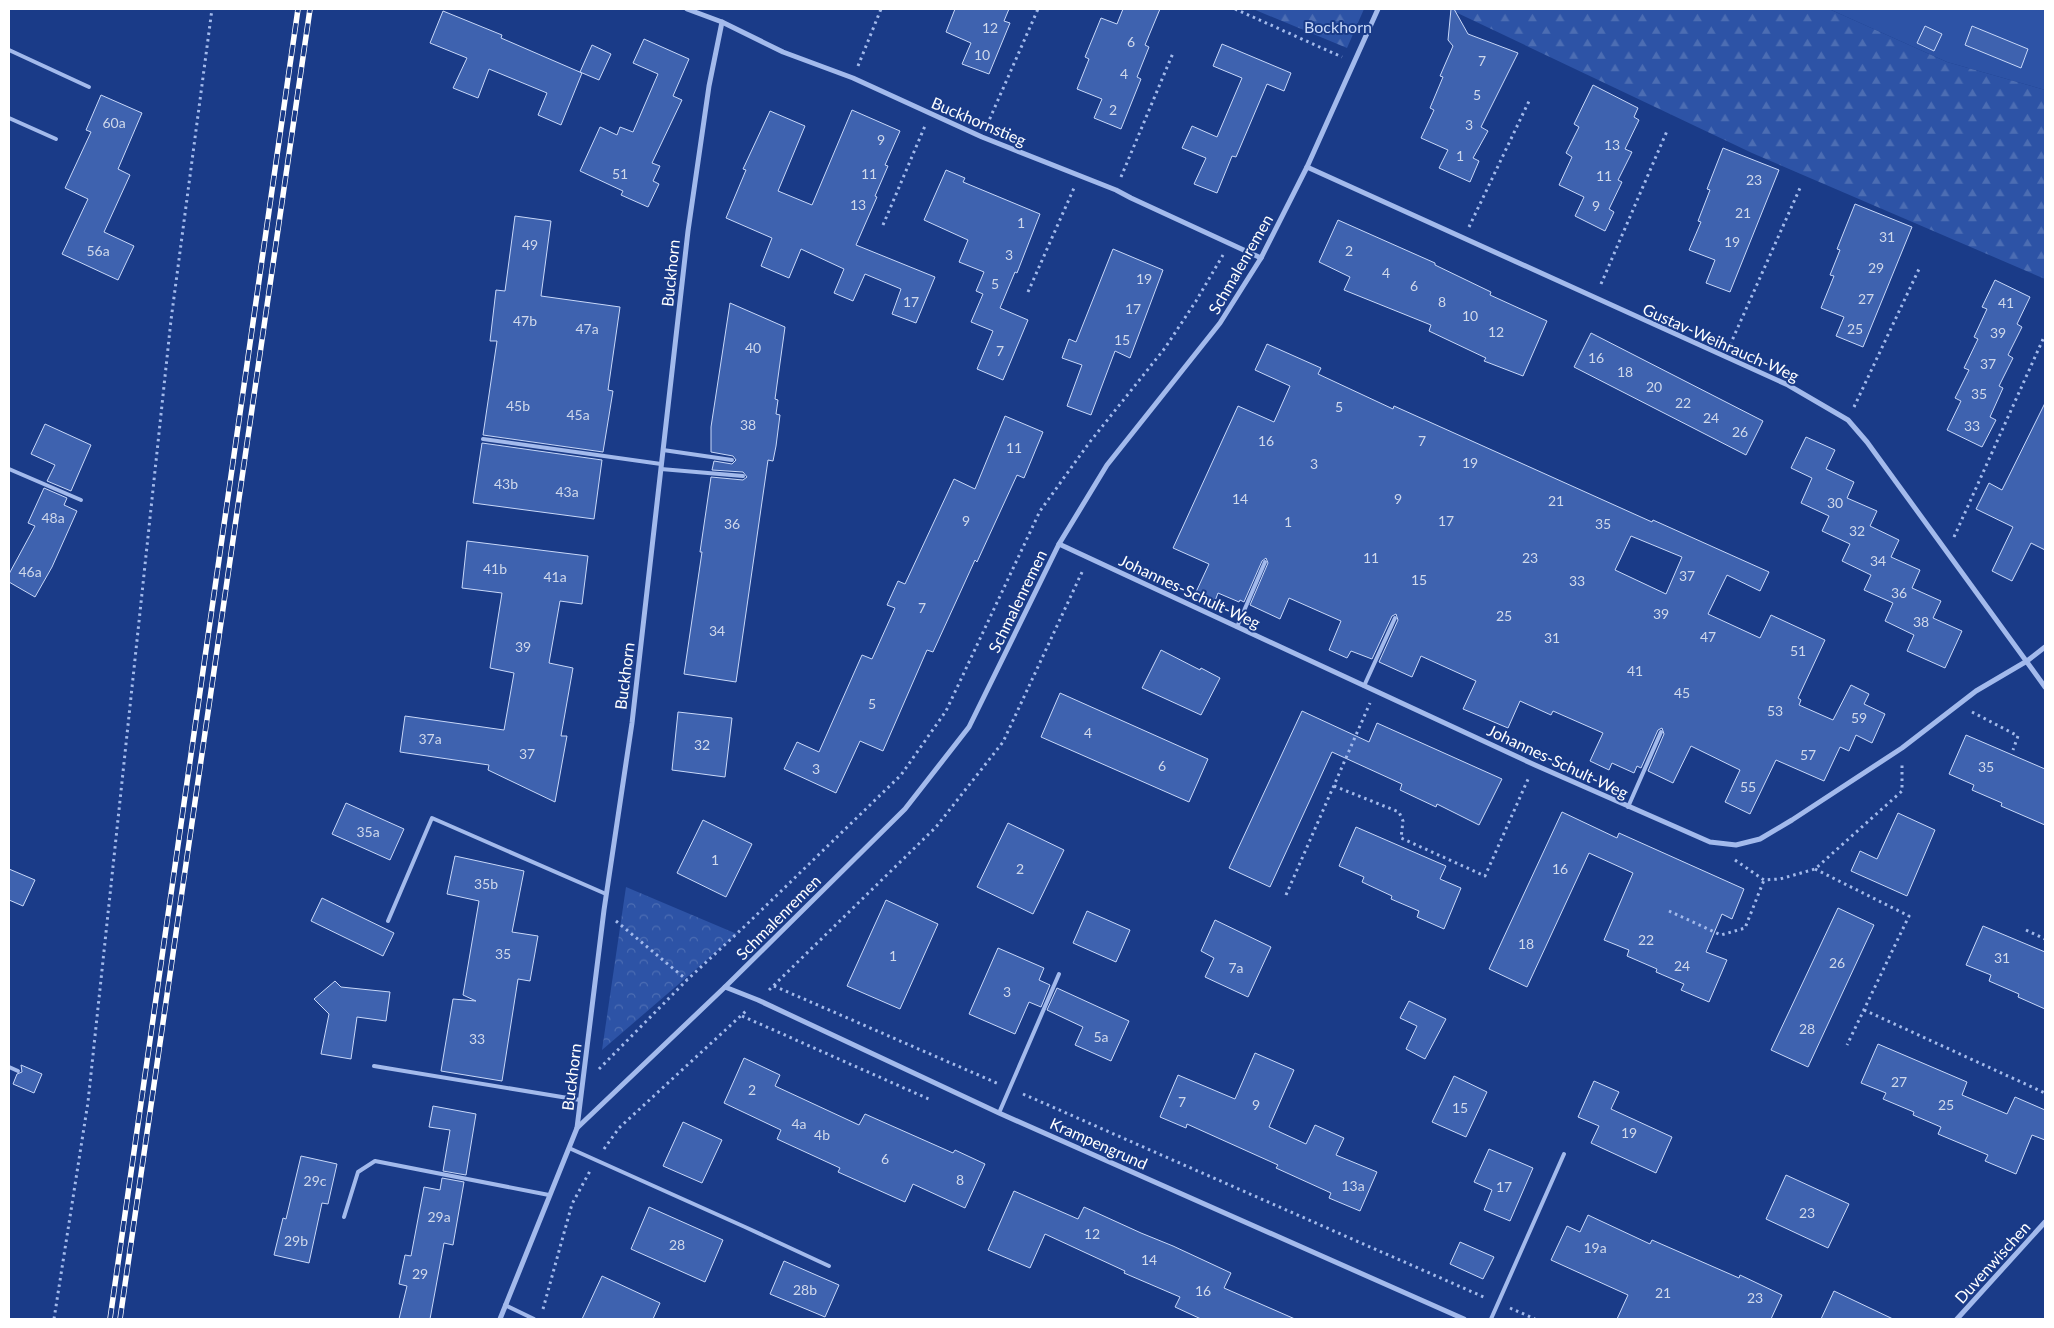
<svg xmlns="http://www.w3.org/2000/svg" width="2054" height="1328" viewBox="0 0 2054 1328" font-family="Lato,sans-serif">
  <defs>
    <pattern id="forest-firs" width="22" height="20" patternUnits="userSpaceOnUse" patternTransform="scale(1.25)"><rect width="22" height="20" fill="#2d53a6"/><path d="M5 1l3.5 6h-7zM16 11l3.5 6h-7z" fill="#4c6db3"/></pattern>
    <pattern id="park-crowns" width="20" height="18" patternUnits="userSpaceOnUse" patternTransform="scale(1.25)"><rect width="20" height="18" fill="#2d53a6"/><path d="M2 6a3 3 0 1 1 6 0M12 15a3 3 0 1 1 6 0" fill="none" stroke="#4c6db3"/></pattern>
  </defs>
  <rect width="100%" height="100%" fill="#1a3b88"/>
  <!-- green -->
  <polygon fill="#2d53a6" points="1829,9 2045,9 2045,90 1947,62"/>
  <!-- forest -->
  <g fill="url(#forest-firs)">
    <polygon points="1253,9 1364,9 1347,48"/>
    <polygon points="1449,9 1829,9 1947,62 2045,90 2045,279 1752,153"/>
  </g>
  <!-- park -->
  <polygon fill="url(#park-crowns)" points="626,887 737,934 602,1050"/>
  <!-- building -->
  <g fill="#3e62af" stroke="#c8d8f9" fill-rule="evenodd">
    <polygon points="955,9 1009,9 1004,21 1010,23 989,74 962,64 971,43 946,32"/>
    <polygon points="1123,9 1160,9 1145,45 1149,47 1137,77 1141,79 1121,129 1094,118 1102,99 1077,89 1089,59 1085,57 1101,18 1117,24"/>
    <polygon points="1451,9 1454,9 1468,34 1518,53 1481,127 1488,131 1473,158 1479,161 1470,182 1439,168 1448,150 1421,138 1434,110 1430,108 1443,77 1440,76 1453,46 1448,40"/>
    <polygon points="443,11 502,35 501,38 582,73 561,125 538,115 547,93 489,69 478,98 453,88 467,58 430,43"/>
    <polygon points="1925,26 1942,34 1934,51 1917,43"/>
    <polygon points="1972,26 2028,49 2021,68 1965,45"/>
    <polygon points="644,39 689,59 673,96 682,100 652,163 660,166 653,181 659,184 648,207 621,195 623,191 580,171 600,127 617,135 620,127 633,132 658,74 633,63"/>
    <polygon points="1222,44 1291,73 1284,91 1267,84 1236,157 1232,156 1217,193 1194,184 1206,158 1182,148 1192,126 1217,137 1242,78 1213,66"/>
    <polygon points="592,45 611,54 599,80 580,72"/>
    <polygon points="1593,85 1638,108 1634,117 1639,120 1625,149 1632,152 1618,180 1622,182 1609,209 1614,212 1605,231 1575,216 1584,197 1559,185 1572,157 1566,153 1579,127 1574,124"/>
    <polygon points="101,95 142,113 118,169 130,175 104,232 134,246 118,280 62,254 88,199 65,188 91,132 86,130"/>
    <polygon points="852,110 900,131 885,165 888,166 875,196 877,197 856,245 935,277 916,323 892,314 901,289 865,274 853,301 834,293 844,269 801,249 789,278 761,266 772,238 726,218 746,170 743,169 770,111 805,126 778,191 812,205"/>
    <polygon points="1723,148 1779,170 1730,292 1706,283 1715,260 1689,250 1701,222 1698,221 1710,190 1707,189"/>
    <polygon points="946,170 965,178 963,182 1040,214 1017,273 1015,272 1000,308 1028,320 1003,380 977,369 993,331 971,322 983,294 976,291 984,272 959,262 968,240 924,220"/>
    <polygon points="1855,204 1912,227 1863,347 1836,336 1844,317 1821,308 1834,276 1830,275 1840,250 1837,249"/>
    <polygon points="515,216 551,221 541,296 620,307 608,390 613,391 603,452 483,435 497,341 490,341 496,290 505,291"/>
    <polygon points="1338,220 1435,263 1435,265 1491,292 1490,295 1547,321 1523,376 1484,361 1486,358 1429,331 1431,325 1344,290 1350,277 1319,262"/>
    <polygon points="1113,249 1163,270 1130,358 1115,351 1091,415 1067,406 1082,365 1062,358 1069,339 1076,342"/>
    <polygon points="1995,280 2030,297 2017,324 2022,327 2008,355 2013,358 1999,386 2003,388 1990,417 1996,420 1982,447 1947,430 1961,401 1955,398 1969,370 1964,368 1978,339 1974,337 1987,309 1982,307"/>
    <polygon points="730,303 785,327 775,399 778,400 776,414 780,415 776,446 773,461 768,460 736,682 684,674 702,552 700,552 711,477 743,480 747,477 743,472 712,470 714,461 732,464 736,460 733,456 711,452 711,427"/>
    <polygon points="1591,333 1763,421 1746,455 1574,367"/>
    <path d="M1267,344L1321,368L1318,374L1393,409L1394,406L1652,522L1653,520L1769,572L1760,591L1727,575L1708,614L1760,638L1771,615L1825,640L1798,698L1801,700L1799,705L1833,720L1851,685L1869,694L1864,704L1885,714L1872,743L1856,735L1849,751L1840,747L1824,781L1776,760L1750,814L1725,802L1740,770L1691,746L1673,783L1648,771L1664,734L1662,728L1658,730L1641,768L1637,766L1634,773L1612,763L1609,770L1590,761L1603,733L1553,711L1551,715L1520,701L1508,728L1463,709L1476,681L1421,656L1412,677L1379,662L1398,620L1396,614L1392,616L1372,659L1351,651L1347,658L1329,650L1341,621L1289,598L1280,619L1250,605L1268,563L1266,558L1262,561L1244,602L1240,600L1239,602L1218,593L1215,601L1196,592L1209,564L1173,548L1185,522L1238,406L1274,422L1290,386L1255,370ZM1631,536L1682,557L1666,594L1615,570Z"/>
    <polygon points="2045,403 2045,550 2031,543 2012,581 1992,571 2013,527 1976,509 1989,483 2002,490"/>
    <polygon points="1005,416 1043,432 1024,478 1017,475 977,562 975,560 933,652 927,650 883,751 860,741 836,793 784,769 797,742 819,752 862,655 872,659 895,608 887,605 898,581 905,584 954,479 975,489"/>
    <polygon points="45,424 91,445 71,491 47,481 55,465 31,454"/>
    <polygon points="1806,437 1835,450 1826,469 1854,482 1847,498 1877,511 1870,526 1899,540 1891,557 1920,570 1912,588 1941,601 1933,618 1962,631 1945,668 1907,651 1914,635 1885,621 1893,603 1864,590 1871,575 1842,561 1850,544 1822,531 1829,516 1801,503 1812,478 1791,468"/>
    <polygon points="482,443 602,460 594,519 473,503"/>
    <polygon points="44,488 67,498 64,505 77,511 52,567 35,597 9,582 9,574 35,526 28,523"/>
    <polygon points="467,541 588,556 582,604 560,601 549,663 573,668 561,736 567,736 555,802 488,770 489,765 400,752 405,716 504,730 514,673 490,668 502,593 462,588"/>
    <polygon points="1161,650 1200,670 1201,668 1220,678 1201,715 1142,688"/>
    <polygon points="1060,693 1208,759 1189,802 1041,737"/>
    <polygon points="1302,711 1369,742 1377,723 1502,779 1479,825 1437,804 1436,807 1400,790 1402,784 1332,752 1270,887 1229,868"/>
    <polygon points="678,712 732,718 725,777 672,770"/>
    <polygon points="1966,735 2045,769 2045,825 2001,806 2002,803 1972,790 1974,785 1949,774"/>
    <polygon points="346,803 404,829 390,860 332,834"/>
    <polygon points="1562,812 1617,838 1619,833 1744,889 1732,919 1722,914 1706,952 1727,960 1709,1002 1681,990 1684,984 1656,972 1657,969 1627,956 1629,950 1604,940 1633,873 1589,853 1527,987 1489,969"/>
    <polygon points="1898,813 1935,830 1907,896 1851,871 1860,851 1877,859"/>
    <polygon points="703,820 752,844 726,897 677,873"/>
    <polygon points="1008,823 1064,850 1033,914 977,887"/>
    <polygon points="1356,827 1446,866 1440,879 1461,888 1444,929 1417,917 1419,911 1391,899 1392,896 1362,882 1364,877 1339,866"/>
    <polygon points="455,856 524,871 512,932 538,936 530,981 518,979 502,1081 441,1071 453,999 476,1001 463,995 479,901 447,894"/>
    <polygon points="9,869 35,880 23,906 9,900"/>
    <polygon points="322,898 394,933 383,956 311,921"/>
    <polygon points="886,900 938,924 900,1009 847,986"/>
    <polygon points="1838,908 1874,925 1808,1067 1771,1050"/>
    <polygon points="1087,911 1130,930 1116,962 1073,943"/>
    <polygon points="1215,920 1271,947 1248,997 1205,977 1214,958 1201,951"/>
    <polygon points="1983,926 2045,952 2045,1009 2018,997 2019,994 1989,981 1991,975 1966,965"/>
    <polygon points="998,948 1044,968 1039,980 1050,985 1041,1007 1029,1002 1015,1034 969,1014"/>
    <polygon points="335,981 341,987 390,992 386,1021 357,1017 351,1059 321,1054 329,1014 314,999"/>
    <polygon points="1057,988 1129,1021 1111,1061 1075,1045 1083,1027 1047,1010"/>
    <polygon points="1409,1001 1446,1019 1425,1059 1406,1049 1417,1026 1400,1018"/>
    <polygon points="1878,1044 1967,1082 1962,1095 2007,1114 2015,1097 2045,1110 2045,1140 2032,1135 2016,1174 1985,1161 1988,1155 1938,1134 1941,1127 1913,1115 1914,1112 1883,1099 1886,1093 1861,1083"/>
    <polygon points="1255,1053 1294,1070 1269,1127 1306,1144 1315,1125 1344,1138 1336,1155 1377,1172 1360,1211 1329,1198 1331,1193 1276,1168 1278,1165 1187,1124 1186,1128 1160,1117 1178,1075 1235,1099"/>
    <polygon points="744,1058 780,1075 775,1086 859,1125 865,1114 953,1153 955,1150 985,1164 965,1208 913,1184 905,1202 838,1172 840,1168 777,1139 781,1130 724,1103"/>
    <polygon points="21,1065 42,1074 34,1093 13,1084 17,1074 22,1072"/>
    <polygon points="1454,1076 1487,1092 1466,1137 1432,1122"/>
    <polygon points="1594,1081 1619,1092 1611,1109 1672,1137 1656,1173 1591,1143 1599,1126 1578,1117"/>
    <polygon points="433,1106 476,1114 466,1175 443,1171 450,1130 429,1127"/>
    <polygon points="683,1122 722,1140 702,1183 663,1166"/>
    <polygon points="1489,1149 1533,1168 1510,1221 1484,1210 1492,1190 1474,1182"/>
    <polygon points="301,1156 337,1164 328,1204 322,1203 309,1263 274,1255 283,1218 286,1219"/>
    <polygon points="1786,1175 1849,1204 1828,1248 1766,1219"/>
    <polygon points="442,1178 464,1182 453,1245 444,1243 430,1319 399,1319 407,1286 399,1284 405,1255 411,1256 424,1187 440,1190"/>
    <polygon points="1014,1191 1078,1219 1084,1207 1141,1233 1173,1246 1231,1273 1224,1288 1295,1319 1201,1319 1175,1307 1180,1297 1124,1273 1125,1271 1045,1234 1030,1268 988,1250"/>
    <polygon points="649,1207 723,1240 705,1282 631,1249"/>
    <polygon points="1588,1215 1650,1244 1652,1240 1739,1278 1740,1275 1782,1295 1771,1319 1617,1319 1628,1295 1551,1260 1567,1226 1580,1232"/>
    <polygon points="1460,1242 1494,1257 1483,1279 1450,1264"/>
    <polygon points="784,1261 839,1285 825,1317 770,1294"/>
    <polygon points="602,1276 660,1303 653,1319 582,1319"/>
    <polygon points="1834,1291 1893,1319 1821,1319"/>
  </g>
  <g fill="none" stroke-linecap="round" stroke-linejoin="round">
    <!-- path -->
    <g stroke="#a3baec" stroke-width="3" stroke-dasharray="2.5 4" stroke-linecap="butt">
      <polyline points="1235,9 1342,57"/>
      <polyline points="858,66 881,9"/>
      <polyline points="987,125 1038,9"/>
      <polyline points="1121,177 1173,53"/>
      <polyline points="883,225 925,126"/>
      <polyline points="1469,227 1530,99"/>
      <polyline points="1601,284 1667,131"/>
      <polyline points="1028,292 1074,188"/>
      <polyline points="1730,345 1800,188"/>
      <polyline points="1854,407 1919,269"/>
      <polyline points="1954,537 2044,337"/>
      <polyline points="1972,712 2018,736 2013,750"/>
      <polyline points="1334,786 1399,812 1403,821 1401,838 1485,876 1529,777"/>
      <polyline points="1735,860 1764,880 1780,879 1815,869 1902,791 1902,764"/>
      <polyline points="1815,869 1909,916 1847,1045"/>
      <polyline points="1286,895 1370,703"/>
      <polyline points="1669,911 1721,935 1745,928 1764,880"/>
      <polyline points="616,921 687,980"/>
      <polyline points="2026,930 2045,939"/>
      <polyline points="774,986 999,1084"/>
      <polyline points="769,990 936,827 1003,742 1083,570"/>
      <polyline points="1864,1010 2045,1093"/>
      <polyline points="742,1016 931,1100"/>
      <polyline points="599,1069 687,980 745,926 901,775 946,711 1040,511 1089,443 1165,348 1196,301 1223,255"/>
      <polyline points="1023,1094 1486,1298"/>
      <polyline points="604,1149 619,1128 746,1011"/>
      <polyline points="1510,1308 1535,1319"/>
      <polyline points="543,1309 572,1204 590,1171"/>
      <polyline points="54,1319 88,1102 171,320 212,9"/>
    </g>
    <!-- service -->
    <g stroke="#a3baec" stroke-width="4">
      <polyline points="9,50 89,87"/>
      <polyline points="9,118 56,139"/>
      <polyline points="483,439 661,464"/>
      <polyline points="663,450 732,460"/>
      <polyline points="9,469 81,500"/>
      <polyline points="661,469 743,476"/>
      <polyline points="1237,627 1265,562"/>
      <polyline points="1364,686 1395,618"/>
      <polyline points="1628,807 1661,732"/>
      <polyline points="388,921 432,818 606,894"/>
      <polyline points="374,1066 580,1100"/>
      <polyline points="9,1067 18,1071"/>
      <polyline points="999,1113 1059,974"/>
      <polyline points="569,1148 745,1227 829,1266"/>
      <polyline points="344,1217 358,1172 375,1161 549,1195"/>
      <polyline points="505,1305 534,1319"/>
      <polyline points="1491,1319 1564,1154"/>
    </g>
    <!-- minor -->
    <g stroke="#a3baec" stroke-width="5">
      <polyline points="687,9 722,22 783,52 853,78 982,137 1116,190 1131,198 1261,258"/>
      <polyline points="1307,167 1788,385 1848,420 1867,442 2045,687"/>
      <polyline points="1059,544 1535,765 1710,842 1736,845 1760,839 1792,820 1902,748 1976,691 2027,661 2045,647"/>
      <polyline points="725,987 758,1000 999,1113 1464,1319"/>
      <polyline points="577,1128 725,987 905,809 969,727 1059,544 1107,465 1220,323 1261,258 1307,167 1378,9"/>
      <polyline points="500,1319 577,1128 604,910 632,723 688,231 709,86 722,22"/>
      <polyline points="1957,1319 2045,1222"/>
    </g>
    <!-- rail casing -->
    <g stroke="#fff" stroke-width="5.5">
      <g id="rail">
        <polyline points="110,1319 298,9"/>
        <polyline points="120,1319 310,9"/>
      </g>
    </g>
    <!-- rail -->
    <use href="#rail" stroke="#1a3b88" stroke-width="4" stroke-dasharray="11" stroke-linecap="butt"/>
  </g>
  <g text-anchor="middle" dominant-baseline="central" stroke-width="4" stroke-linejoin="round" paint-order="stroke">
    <!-- number labels -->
    <g font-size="14" fill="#cfd8eb">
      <text x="990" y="27">12</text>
      <text x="1131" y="41">6</text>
      <text x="982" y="54">10</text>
      <text x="1482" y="60">7</text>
      <text x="1124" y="73">4</text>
      <text x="1477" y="94">5</text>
      <text x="1113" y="109">2</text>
      <text x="114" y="122">60a</text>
      <text x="1469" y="124">3</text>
      <text x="881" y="139">9</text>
      <text x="1612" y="144">13</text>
      <text x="1460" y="155">1</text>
      <text x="620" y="173">51</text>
      <text x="869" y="173">11</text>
      <text x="1604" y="175">11</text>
      <text x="1754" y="179">23</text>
      <text x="858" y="204">13</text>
      <text x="1596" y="205">9</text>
      <text x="1743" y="212">21</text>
      <text x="1021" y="222">1</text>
      <text x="1887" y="236">31</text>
      <text x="1732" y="241">19</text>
      <text x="530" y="244">49</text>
      <text x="98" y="250">56a</text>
      <text x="1349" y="250">2</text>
      <text x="1009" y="254">3</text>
      <text x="1876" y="267">29</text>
      <text x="1386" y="272">4</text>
      <text x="1144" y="278">19</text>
      <text x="995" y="283">5</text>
      <text x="1414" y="285">6</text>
      <text x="1866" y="298">27</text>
      <text x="911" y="301">17</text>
      <text x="1442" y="301">8</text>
      <text x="2006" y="302">41</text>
      <text x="1133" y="308">17</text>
      <text x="1470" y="315">10</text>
      <text x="525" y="320">47b</text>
      <text x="587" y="328">47a</text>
      <text x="1855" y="328">25</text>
      <text x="1496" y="331">12</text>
      <text x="1998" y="332">39</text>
      <text x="1122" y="339">15</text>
      <text x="753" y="347">40</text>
      <text x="1000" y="350">7</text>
      <text x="1596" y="357">16</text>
      <text x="1988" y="363">37</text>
      <text x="1625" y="371">18</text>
      <text x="1654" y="386">20</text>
      <text x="1979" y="393">35</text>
      <text x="1683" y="402">22</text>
      <text x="518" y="405">45b</text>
      <text x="1339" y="406">5</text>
      <text x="578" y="414">45a</text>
      <text x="1711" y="417">24</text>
      <text x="748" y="424">38</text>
      <text x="1972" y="425">33</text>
      <text x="1740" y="431">26</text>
      <text x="1266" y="440">16</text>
      <text x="1422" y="440">7</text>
      <text x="1014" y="447">11</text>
      <text x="1470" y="462">19</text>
      <text x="1314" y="463">3</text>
      <text x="506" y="483">43b</text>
      <text x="567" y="491">43a</text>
      <text x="1240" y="498">14</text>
      <text x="1398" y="498">9</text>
      <text x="1556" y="500">21</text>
      <text x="1835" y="502">30</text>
      <text x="53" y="517">48a</text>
      <text x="966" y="520">9</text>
      <text x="1446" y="520">17</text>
      <text x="1288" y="521">1</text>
      <text x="732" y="523">36</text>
      <text x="1603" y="523">35</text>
      <text x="1857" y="530">32</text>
      <text x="1371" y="557">11</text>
      <text x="1530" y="557">23</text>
      <text x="1878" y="560">34</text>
      <text x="495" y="568">41b</text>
      <text x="30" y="571">46a</text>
      <text x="1687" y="575">37</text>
      <text x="555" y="576">41a</text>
      <text x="1419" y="579">15</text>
      <text x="1577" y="580">33</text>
      <text x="1899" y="592">36</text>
      <text x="922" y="607">7</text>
      <text x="1661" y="613">39</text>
      <text x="1504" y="615">25</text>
      <text x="1921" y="621">38</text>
      <text x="717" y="630">34</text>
      <text x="1708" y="636">47</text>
      <text x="1552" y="637">31</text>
      <text x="523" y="646">39</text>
      <text x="1798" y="650">51</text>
      <text x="1635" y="670">41</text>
      <text x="1682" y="692">45</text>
      <text x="872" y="703">5</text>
      <text x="1775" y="710">53</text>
      <text x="1859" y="717">59</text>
      <text x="1088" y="732">4</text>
      <text x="430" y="738">37a</text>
      <text x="702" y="744">32</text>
      <text x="527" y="753">37</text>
      <text x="1808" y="754">57</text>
      <text x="1162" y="765">6</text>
      <text x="1986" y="766">35</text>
      <text x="816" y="768">3</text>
      <text x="1748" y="786">55</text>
      <text x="368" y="831">35a</text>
      <text x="715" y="859">1</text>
      <text x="1020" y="868">2</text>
      <text x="1560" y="868">16</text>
      <text x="486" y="883">35b</text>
      <text x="1646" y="939">22</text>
      <text x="1526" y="943">18</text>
      <text x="503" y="953">35</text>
      <text x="893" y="955">1</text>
      <text x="2002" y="957">31</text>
      <text x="1837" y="962">26</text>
      <text x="1682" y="965">24</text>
      <text x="1236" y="967">7a</text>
      <text x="1007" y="991">3</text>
      <text x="1807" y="1028">28</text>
      <text x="1101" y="1036">5a</text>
      <text x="477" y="1038">33</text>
      <text x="1899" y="1081">27</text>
      <text x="752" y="1089">2</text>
      <text x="1182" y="1101">7</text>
      <text x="1256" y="1104">9</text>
      <text x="1946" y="1104">25</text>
      <text x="1460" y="1107">15</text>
      <text x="799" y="1123">4a</text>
      <text x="1629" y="1132">19</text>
      <text x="822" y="1134">4b</text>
      <text x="885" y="1158">6</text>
      <text x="960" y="1179">8</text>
      <text x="315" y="1180">29c</text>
      <text x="1353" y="1185">13a</text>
      <text x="1504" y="1186">17</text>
      <text x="1807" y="1212">23</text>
      <text x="439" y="1216">29a</text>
      <text x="1092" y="1233">12</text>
      <text x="296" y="1240">29b</text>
      <text x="677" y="1244">28</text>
      <text x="1595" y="1247">19a</text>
      <text x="1149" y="1259">14</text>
      <text x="420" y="1273">29</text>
      <text x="805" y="1289">28b</text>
      <text x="1203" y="1290">16</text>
      <text x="1663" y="1292">21</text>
      <text x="1755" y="1297">23</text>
    </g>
    <!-- park labels -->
    <g font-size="16" fill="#c8d8f9" stroke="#1a3b88">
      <text x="1338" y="26">Bockhorn</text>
    </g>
    <!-- street labels -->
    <g font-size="16" fill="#fff" stroke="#1a3b88">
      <text transform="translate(979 121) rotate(23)">Buckhornstieg</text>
      <text transform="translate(1240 264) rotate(-60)">Schmalenremen</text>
      <text transform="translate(670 273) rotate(-84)">Buckhorn</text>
      <text transform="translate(1721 342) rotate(24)">Gustav-Weihrauch-Weg</text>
      <text transform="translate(1190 591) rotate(25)">Johannes-Schult-Weg</text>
      <text transform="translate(1017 601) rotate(-64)">Schmalenremen</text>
      <text transform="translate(624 676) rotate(-83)">Buckhorn</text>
      <text transform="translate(1558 761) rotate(25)">Johannes-Schult-Weg</text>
      <text transform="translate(778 917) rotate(-45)">Schmalenremen</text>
      <text transform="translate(571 1077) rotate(-83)">Buckhorn</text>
      <text transform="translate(1099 1143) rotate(24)">Krampengrund</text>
      <text transform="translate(1992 1262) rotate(-48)">Duvenwischen</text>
    </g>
  </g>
  <!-- border -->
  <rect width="2054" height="1328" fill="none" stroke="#ffffff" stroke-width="20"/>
</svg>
